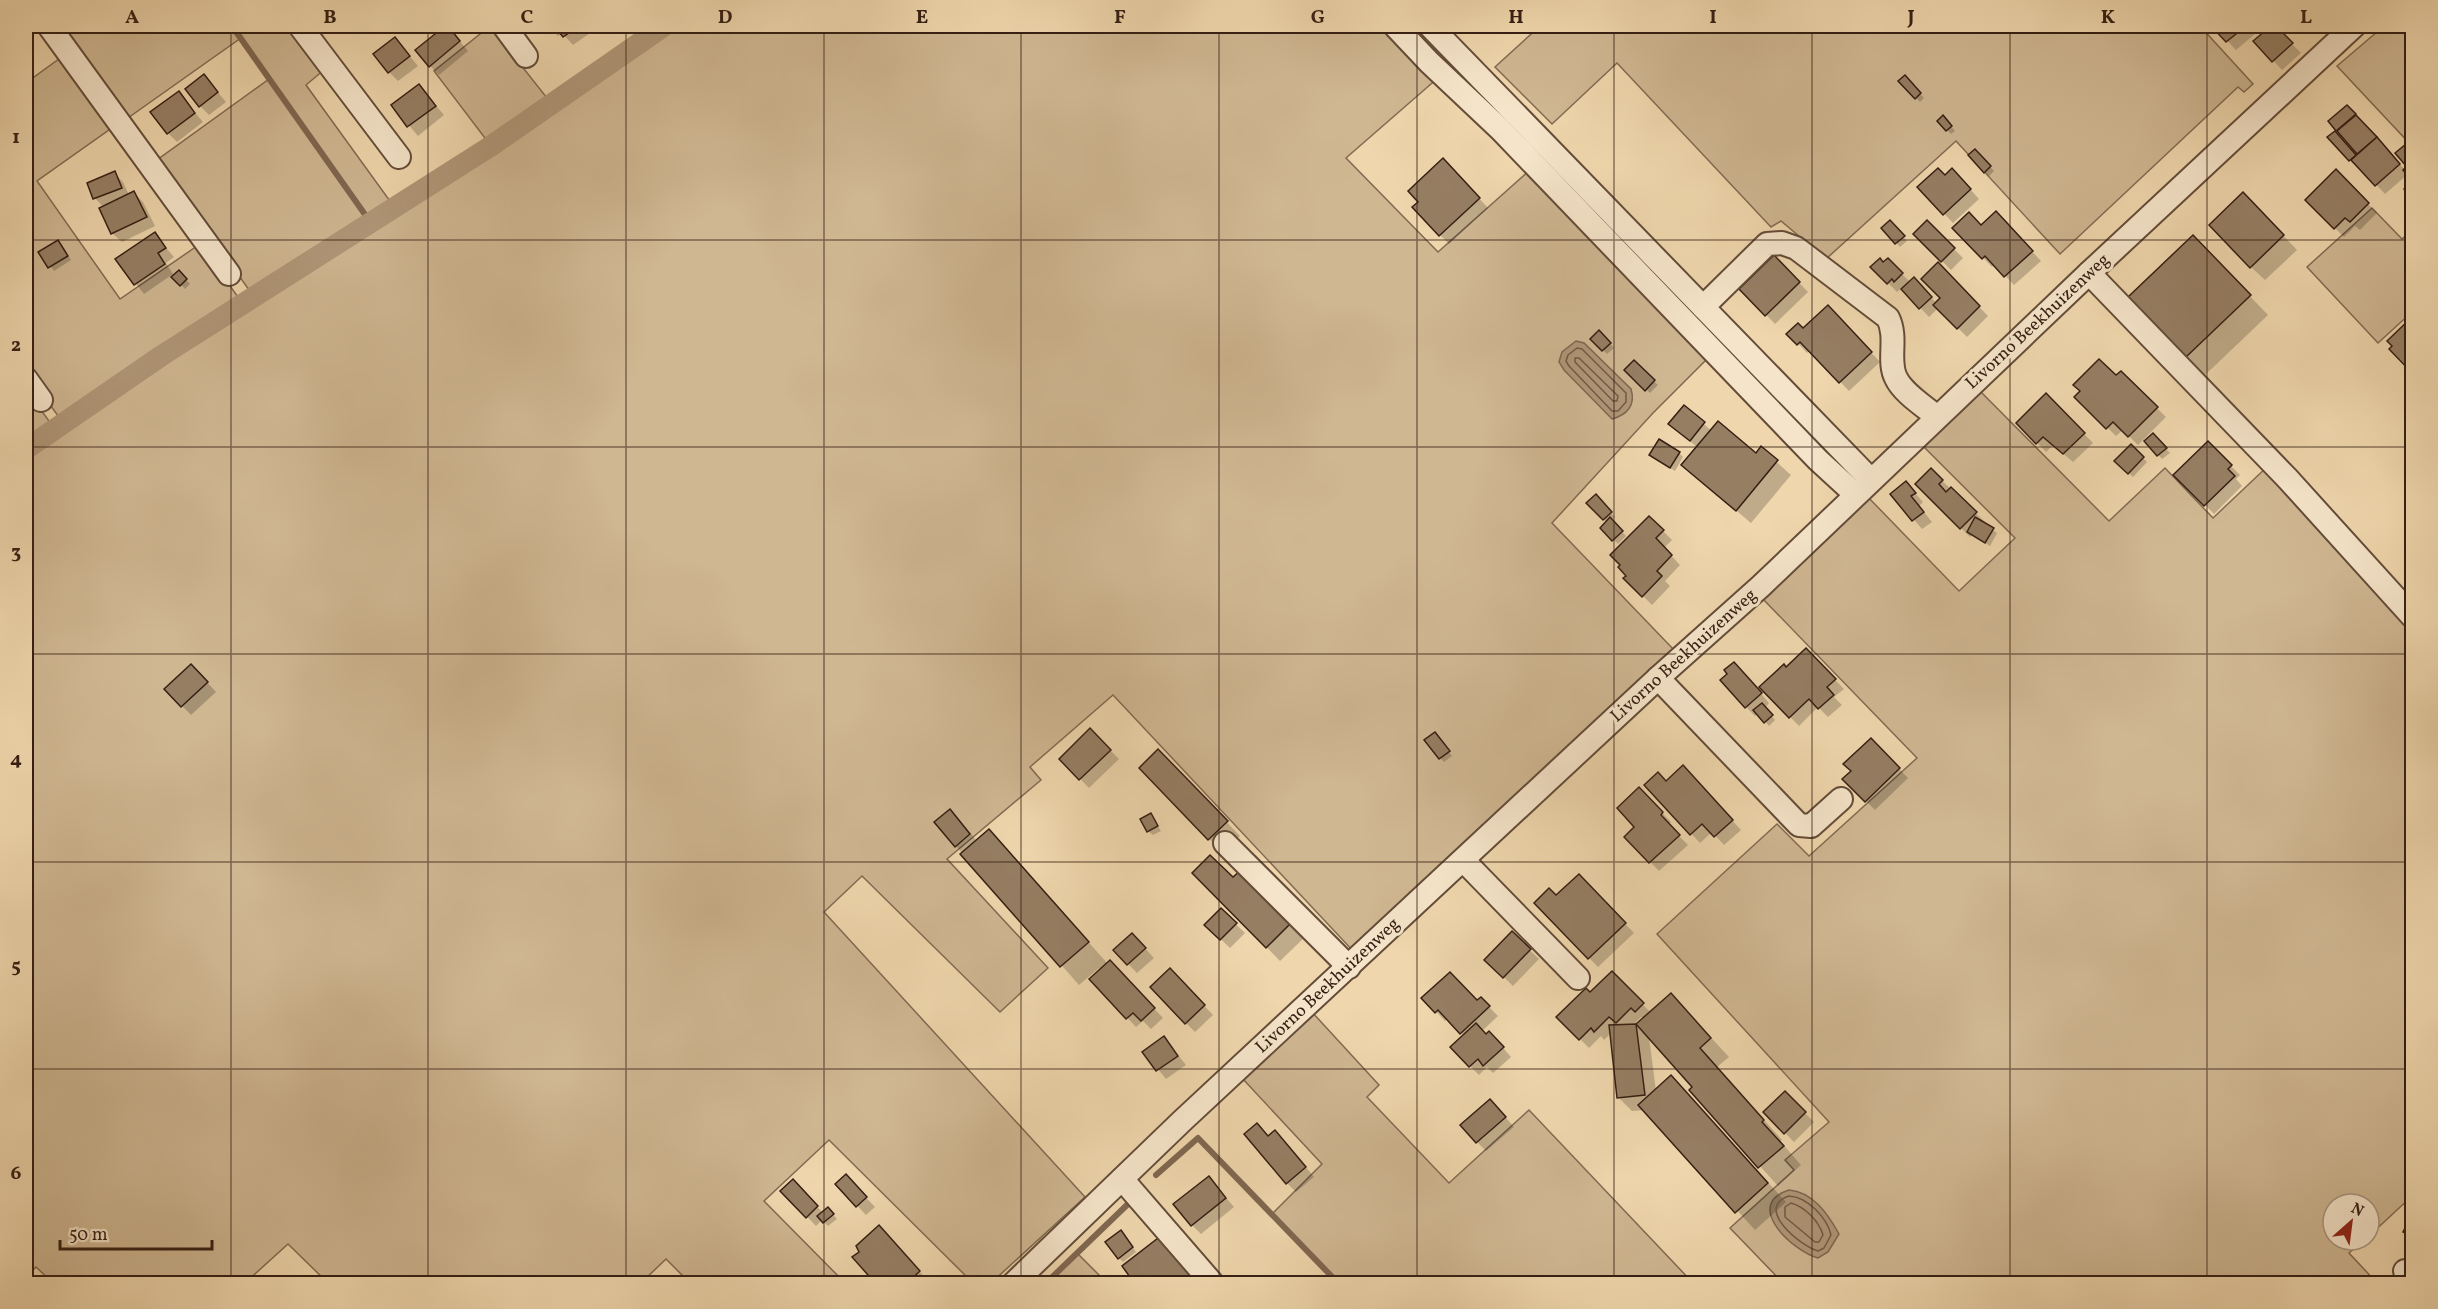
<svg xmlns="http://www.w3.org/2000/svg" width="2438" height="1309" viewBox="0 0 2438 1309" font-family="Vollkorn,serif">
  <rect width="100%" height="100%" fill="#efd6ac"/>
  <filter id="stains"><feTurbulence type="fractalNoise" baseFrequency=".00333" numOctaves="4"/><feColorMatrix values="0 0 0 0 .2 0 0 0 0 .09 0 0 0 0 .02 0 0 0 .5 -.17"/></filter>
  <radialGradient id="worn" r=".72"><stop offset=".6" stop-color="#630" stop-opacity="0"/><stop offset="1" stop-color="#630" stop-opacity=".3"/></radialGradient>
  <!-- green -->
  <g fill="#cfb792" stroke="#826a52" stroke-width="1.5">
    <polygon points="57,26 292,26 325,69 306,85 395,208 254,297 157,160 269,79 241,38 125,120"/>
    <polygon points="490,26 551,103 491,146 434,71"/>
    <polygon points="673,26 1390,26 1439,77 1346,158 1438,252 1531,169 1712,354 1653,413 1552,523 1675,651 1355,953 1113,695 1030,767 1041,780 947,859 1048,968 1000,1012 862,876 824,912 1085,1197 991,1283 973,1283 829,1140 764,1201 845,1283 690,1283 666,1259 641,1283 328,1283 288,1244 245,1283 53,1283 36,1267 26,1277 26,459 262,299 494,153 559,104"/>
    <polygon points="1540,26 2200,26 2253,84 2244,92 2238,87 2060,254 1956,141 1826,259 1781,221 1771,227 1617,63 1552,124 1495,67"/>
    <polygon points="2384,26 2407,26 2412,32 2412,146 2337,66"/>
    <polygon points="63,56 113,127 37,181 120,299 200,244 243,304 161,356 63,423 26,371 26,83"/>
    <polygon points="2372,208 2402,239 2412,230 2412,312 2378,343 2307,267"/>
    <polygon points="1978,389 2109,521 2165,468 2213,518 2269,465 2412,622 2412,1196 2369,1236 2369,1204 2333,1204 2333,1240 2364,1240 2349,1253 2377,1283 1783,1283 1730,1228 1794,1170 1785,1160 1829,1122 1657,934 1777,824 1809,856 1917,758 1761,597 1866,495 1959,591 2015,538 1920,443"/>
    <polygon points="26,390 55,429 26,449"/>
    <polygon points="1311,1011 1379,1085 1367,1097 1449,1183 1529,1110 1693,1283 1339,1283 1272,1214 1322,1164 1242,1078"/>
    <polygon points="1077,1253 1107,1283 1045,1283"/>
  </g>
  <!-- water -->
  <g fill="#b09778" stroke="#7f6750" stroke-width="1.5">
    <path d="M1576,341L1584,343L1631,389C1636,405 1627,415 1612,419L1564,370L1559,362L1562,352Z"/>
    <path d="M1789,1190C1813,1192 1828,1214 1839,1234L1828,1252L1818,1258C1794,1252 1742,1205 1789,1190Z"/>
  </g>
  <!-- shadow -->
  <g fill="#0003" fill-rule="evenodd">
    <polygon points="447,26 468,51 439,75 430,66"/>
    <polygon points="548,26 600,26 573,45 562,33 558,36"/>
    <polygon points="1496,26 1507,26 1501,31"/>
    <polygon points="1508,26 1523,26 1515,33"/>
    <polygon points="1534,26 1550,26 1542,34"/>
    <polygon points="2213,26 2274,26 2301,53 2282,70 2255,41 2265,33 2261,29 2236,50"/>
    <polygon points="395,39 418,66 398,81 389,72"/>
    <polygon points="26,56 32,65 26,70"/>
    <polygon points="204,76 226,102 209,115 200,106"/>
    <polygon points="1905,77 1924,98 1920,102 1900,81"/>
    <polygon points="419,86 444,115 418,136 393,106"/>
    <polygon points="178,93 203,122 177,142 168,133"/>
    <polygon points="2347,107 2405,170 2409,167 2397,154 2406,146 2412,152 2412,179 2408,174 2385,194 2356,163 2354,164 2350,160 2335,133 2357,157 2360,155 2330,122"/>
    <polygon points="1943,117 1955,131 1951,134 1939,121"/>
    <polygon points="1975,151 1994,171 1989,176 1970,155"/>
    <polygon points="1452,169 1488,208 1449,244 1440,235 1420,202"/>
    <polygon points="2336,171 2377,213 2360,230 2355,226 2344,237 2307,200"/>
    <polygon points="114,173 123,182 129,195 134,193 143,202 155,226 122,242 112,233 104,208 95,198"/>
    <polygon points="1945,177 1961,179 1979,199 1953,223 1919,187"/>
    <polygon points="2257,208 2297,250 2265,280 2251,267"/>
    <polygon points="1890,222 1907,241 1900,247 1883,228"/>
    <polygon points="1927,222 1963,258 1951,270 1915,234"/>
    <polygon points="2005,222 2041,261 2014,285 1994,264 1992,267 1954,228 1981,227"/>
    <polygon points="154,234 174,257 166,263 173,274 144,294 117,259"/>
    <polygon points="58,242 71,260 54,271 41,253"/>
    <polygon points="2211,256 2268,315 2205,375 2187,356"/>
    <polygon points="1774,257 1808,292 1775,324 1741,289"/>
    <polygon points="1888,260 1910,282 1923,288 1937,304 1942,298 1938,264 1988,316 1967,337 1938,308 1929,317 1902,288 1897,292 1872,267 1883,264"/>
    <polygon points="179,272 190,284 185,289 174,277"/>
    <polygon points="1828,307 1880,362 1849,391 1810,350 1807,353 1789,334 1803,330"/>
    <polygon points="2412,319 2412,371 2391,349 2394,346 2389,341"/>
    <polygon points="1599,332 1614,348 1607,354 1592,339"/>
    <polygon points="1634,362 1658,385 1650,393 1626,370"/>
    <polygon points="2121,373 2166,417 2138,445 2123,430 2116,436 2076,397 2116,377"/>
    <polygon points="2046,395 2093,443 2073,462 2053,445 2046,452 2018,423"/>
    <polygon points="1684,407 1712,431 1756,455 1761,448 1791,475 1751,523 1683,465 1698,448 1670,424"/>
    <polygon points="2153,435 2170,453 2162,459 2146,441"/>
    <polygon points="2208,443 2240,475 2236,479 2242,486 2214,514 2176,475"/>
    <polygon points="2131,446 2147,462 2133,477 2116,461"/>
    <polygon points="1679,453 1683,457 1675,471 1655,459"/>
    <polygon points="1931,470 1985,522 1984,524 1997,533 1990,546 1972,535 1970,537 1917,484"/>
    <polygon points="1906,483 1923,502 1919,506 1932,522 1922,529 1892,494"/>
    <polygon points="1596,496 1615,517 1611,520 1626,536 1618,544 1602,528 1607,523 1588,503"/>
    <polygon points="1650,518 1672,540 1664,548 1680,565 1665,581 1670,586 1652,605 1625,578"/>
    <polygon points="1806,650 1844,689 1834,697 1842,705 1828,717 1818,707 1799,726 1761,687 1787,669"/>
    <polygon points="1743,673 1769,703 1765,708 1775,720 1769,726 1758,713 1755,716 1746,707"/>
    <polygon points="200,675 216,692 191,715 166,689"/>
    <polygon points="1090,730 1119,759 1089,788 1061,759"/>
    <polygon points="1439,738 1452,756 1444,762 1440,758"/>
    <polygon points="1871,740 1908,778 1875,810 1844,779 1853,771"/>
    <polygon points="1172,765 1240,836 1223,853 1209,839"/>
    <polygon points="1692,776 1741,830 1724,845 1712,832 1700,843 1646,785"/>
    <polygon points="1639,789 1671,822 1668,825 1688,845 1659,871 1626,837 1636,828"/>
    <polygon points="1150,815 1161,831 1153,835 1148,831"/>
    <polygon points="959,820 977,841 989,831 1108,964 1119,971 1163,1018 1151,1029 1143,1021 1136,1027 1091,979 1101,970 1099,968 1079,985 956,846"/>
    <polygon points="1241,872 1305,937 1280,961 1194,873 1233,879"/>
    <polygon points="1579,876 1634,933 1598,967 1536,903 1556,897"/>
    <polygon points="1221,910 1245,933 1230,948 1206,925"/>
    <polygon points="1512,933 1539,959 1513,986 1486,960"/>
    <polygon points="1141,944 1154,958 1137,973 1115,950"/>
    <path d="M1612,973L1651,1013L1671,995L1689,1014L1729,1057L1717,1067L1782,1140L1780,1141L1801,1165L1778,1186L1691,1090L1694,1087L1649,1037L1656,1091L1671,1077L1786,1202L1755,1230L1645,1110L1632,1111L1618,1097L1611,1033L1604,1040L1601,1036L1589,1048L1558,1017L1591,994ZM1641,1017L1644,1019L1636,1026H1632Z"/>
    <polygon points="1179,979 1213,1015 1195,1032 1186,1023"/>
    <polygon points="1423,998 1477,1002 1481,999 1498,1016 1482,1031 1498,1042 1511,1057 1493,1073 1487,1067 1479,1075 1470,1066 1464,1036 1448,1018 1445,1021"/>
    <polygon points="1164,1038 1186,1065 1166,1079 1144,1052"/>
    <polygon points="1785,1093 1814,1122 1794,1142 1765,1112"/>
    <polygon points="1499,1110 1514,1127 1486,1151 1477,1142"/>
    <polygon points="1268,1137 1284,1141 1314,1177 1296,1192 1287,1183"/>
    <polygon points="1209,1178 1234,1207 1201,1234 1192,1225"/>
    <polygon points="793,1181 823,1213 828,1209 837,1219 828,1226 822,1220 816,1226 782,1191"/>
    <polygon points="837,1184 854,1185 875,1207 866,1215"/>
    <polygon points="888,1236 928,1281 925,1284 878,1284"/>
    <polygon points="1125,1236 1136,1252 1123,1262 1119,1258"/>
  </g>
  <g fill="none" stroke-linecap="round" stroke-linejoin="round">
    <!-- shore -->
    <g stroke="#725a46" stroke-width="1.5">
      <polygon points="1577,348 1582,349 1626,393 1626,402 1618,411 1612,411 1569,366 1566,361 1568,355"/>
      <polygon points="1575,358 1579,358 1618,396 1617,401 1613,401 1575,362"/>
      <path d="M1789,1196C1808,1197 1827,1218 1831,1235L1824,1248L1818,1251C1802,1247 1753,1208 1789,1196Z"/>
      <path d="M1791,1203C1805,1207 1819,1221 1823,1235L1819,1242H1815L1785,1217V1207Z"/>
    </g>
    <!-- stream -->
    <g stroke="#7f6750" stroke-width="6">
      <polyline points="232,26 371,223"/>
      <polyline points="1156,1175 1198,1138 1339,1284"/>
      <polyline points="1045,1284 1128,1204"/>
    </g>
    <!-- canal -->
    <polyline stroke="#b09778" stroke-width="21" points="26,449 161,356 491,146 664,26"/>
  </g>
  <!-- building -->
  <g fill="#967e63" stroke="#351e13" stroke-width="1.5">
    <polygon points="445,26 448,26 460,41 429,67 415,50"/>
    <polygon points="554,26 579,26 563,37"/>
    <polygon points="2211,26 2246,26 2226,42"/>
    <polygon points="2256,26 2270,26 2262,32"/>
    <polygon points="2271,26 2276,26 2293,43 2272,62 2253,41"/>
    <polygon points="395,37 410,56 388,73 373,54"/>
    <polygon points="204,74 218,92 199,107 185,89"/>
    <polygon points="1905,75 1921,93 1915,99 1898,81"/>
    <polygon points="419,84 436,106 407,127 391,105"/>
    <polygon points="179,91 195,113 167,134 150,112"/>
    <polygon points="2347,105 2356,114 2336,131 2328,121"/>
    <polygon points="1943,115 1952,126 1946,131 1937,121"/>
    <polygon points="2356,115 2377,137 2357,154 2337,131"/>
    <polygon points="2335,131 2356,155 2349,161 2327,137"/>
    <polygon points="2377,137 2400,164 2375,186 2351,160"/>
    <polygon points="2406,144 2412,151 2412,160 2406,166 2395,153"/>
    <polygon points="1975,149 1991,166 1984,173 1968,155"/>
    <polygon points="1443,158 1480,198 1439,236 1412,207 1418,202 1408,191"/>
    <polygon points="2412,161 2412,181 2403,170"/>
    <polygon points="1938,168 1945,175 1952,168 1971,189 1943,215 1917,187"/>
    <polygon points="2336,169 2369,203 2350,222 2345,218 2334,229 2305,200"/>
    <polygon points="115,171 122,188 93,199 87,183"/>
    <polygon points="2412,182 2412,199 2404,189"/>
    <polygon points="134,191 147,217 111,234 99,208"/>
    <polygon points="2243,192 2284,235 2250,268 2209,225"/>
    <polygon points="1996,211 2033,251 2004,277 1985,256 1982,259 1952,228 1969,212 1981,225"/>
    <polygon points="1890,220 1905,236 1895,244 1881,228"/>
    <polygon points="1927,220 1955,248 1941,262 1913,234"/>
    <polygon points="155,232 166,248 158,253 165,264 134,285 115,259"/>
    <polygon points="2193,235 2251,295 2186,357 2128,297"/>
    <polygon points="58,240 68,256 48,268 38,252"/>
    <polygon points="1774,255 1800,282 1765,316 1739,289"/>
    <polygon points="1880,258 1883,262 1888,258 1903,273 1894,282 1892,279 1887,284 1870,267"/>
    <polygon points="1938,262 1980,306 1957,329 1933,305 1940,298 1921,279"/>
    <polygon points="179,270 187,279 180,286 171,277"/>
    <polygon points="1914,277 1932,297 1919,309 1901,289"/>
    <polygon points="1828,305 1872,352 1839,383 1800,342 1797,345 1786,334 1798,323 1803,328"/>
    <polygon points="2412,317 2412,373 2389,349 2392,346 2387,341"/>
    <polygon points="1599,330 1611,343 1602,351 1590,339"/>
    <polygon points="2099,359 2116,375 2121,371 2158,407 2128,437 2113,422 2106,429 2074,397 2080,391 2073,385"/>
    <polygon points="1634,360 1655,380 1645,391 1624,370"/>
    <polygon points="2046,393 2085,433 2063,454 2043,437 2036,444 2016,423"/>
    <polygon points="1684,405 1705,422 1690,441 1668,424"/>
    <polygon points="1718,421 1756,453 1761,446 1778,460 1736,511 1681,465"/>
    <polygon points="2153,433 2167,448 2157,456 2144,441"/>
    <polygon points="1659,439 1680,452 1670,468 1649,455"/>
    <polygon points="2208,441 2232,465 2228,469 2235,476 2204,506 2173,475"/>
    <polygon points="2131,444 2144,457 2128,474 2114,461"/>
    <polygon points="1931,468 1943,480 1939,484 1946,492 1951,487 1977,512 1960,529 1915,484"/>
    <polygon points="1906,481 1916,493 1911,496 1924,512 1912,521 1890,494"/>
    <polygon points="1596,494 1612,512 1603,520 1586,503"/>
    <polygon points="1649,516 1664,530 1656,538 1672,555 1657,571 1662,576 1642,597 1623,578 1626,576 1618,567 1620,565 1610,555"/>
    <polygon points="1610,517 1623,531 1612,541 1600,528"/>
    <polygon points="1975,517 1994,528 1985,543 1967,532"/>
    <polygon points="2412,577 2412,591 2406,584"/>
    <polygon points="1806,648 1836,679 1827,687 1834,695 1818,709 1809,699 1789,718 1759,687 1784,664 1786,667"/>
    <polygon points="1734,662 1762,693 1745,708 1720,680 1727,674 1724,670"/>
    <polygon points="191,664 208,682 181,707 164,689"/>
    <polygon points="1762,703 1773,715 1764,723 1753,710"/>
    <polygon points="1090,728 1111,750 1079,780 1059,759"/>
    <polygon points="1435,732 1450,751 1439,759 1424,740"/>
    <polygon points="1871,738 1900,768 1865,802 1842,779 1851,771 1843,764"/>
    <polygon points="1158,749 1228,821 1208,840 1139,768"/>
    <polygon points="1683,765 1733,820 1714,837 1702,824 1690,835 1644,785 1658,772 1666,781"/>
    <polygon points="1639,787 1663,812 1661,815 1680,835 1649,863 1624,837 1634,827 1617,808"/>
    <polygon points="950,809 970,834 955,847 934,822"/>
    <polygon points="1151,813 1158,826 1147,832 1140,819"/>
    <polygon points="989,829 1089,942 1060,967 960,854"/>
    <polygon points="1210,855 1233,877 1241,870 1292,922 1266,948 1192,873"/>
    <polygon points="1579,874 1626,923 1588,959 1534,903 1549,888 1556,895"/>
    <polygon points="1221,908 1237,923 1220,940 1204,925"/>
    <polygon points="1512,931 1531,949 1503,978 1484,960"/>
    <polygon points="1132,933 1146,948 1127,965 1113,950"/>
    <polygon points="1110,960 1155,1008 1141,1021 1133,1013 1126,1019 1089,979"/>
    <polygon points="1170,968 1205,1005 1185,1024 1150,987"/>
    <polygon points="1612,971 1644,1003 1635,1012 1631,1008 1616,1023 1609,1017 1594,1032 1591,1028 1579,1040 1556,1017 1586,988 1590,992"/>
    <polygon points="1450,972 1477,1000 1481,997 1490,1006 1460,1034 1438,1010 1435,1013 1421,998"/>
    <polygon points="1671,993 1711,1038 1700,1048 1764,1120 1762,1122 1784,1146 1758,1168 1689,1090 1692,1087 1636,1024"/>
    <polygon points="1476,1023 1486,1034 1489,1031 1504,1047 1483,1066 1478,1059 1469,1067 1450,1047"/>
    <polygon points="1636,1024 1645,1095 1617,1098 1609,1025"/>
    <polygon points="1164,1036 1178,1056 1156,1071 1142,1052"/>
    <polygon points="1671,1075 1768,1183 1735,1213 1638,1105"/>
    <polygon points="1785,1091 1806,1112 1784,1134 1763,1112"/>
    <polygon points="1490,1099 1506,1117 1476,1143 1460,1125"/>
    <polygon points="1257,1123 1268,1136 1275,1130 1306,1167 1286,1184 1244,1134"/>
    <polygon points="846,1174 867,1197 856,1207 835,1184"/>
    <polygon points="1209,1176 1226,1198 1191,1226 1173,1204"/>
    <polygon points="793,1179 818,1206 806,1218 780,1191"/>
    <polygon points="828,1207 834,1214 823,1223 817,1216"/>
    <polygon points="2412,1214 2412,1237 2403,1232"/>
    <polygon points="879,1225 920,1271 906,1284 876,1284 852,1257 859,1252 856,1246"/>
    <polygon points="1121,1230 1133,1247 1118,1259 1105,1242"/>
    <polygon points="1162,1235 1199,1284 1135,1284 1122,1266"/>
  </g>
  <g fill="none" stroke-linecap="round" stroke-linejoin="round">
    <!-- minor casing -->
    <g stroke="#644c39" stroke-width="26">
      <g id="minor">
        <polyline points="49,26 229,274"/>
        <polyline points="300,26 399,157"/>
        <polyline points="504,26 526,56"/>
        <polyline points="1395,26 1429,62 1500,129 1818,460 1855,494"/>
        <polyline points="1430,26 1870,479"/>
        <polyline points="2089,273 2287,478 2412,616"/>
        <path d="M1703,307L1767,244L1782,243L1796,248L1888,318C1898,338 1887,361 1896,378C1903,393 1924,406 1937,417"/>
        <polyline points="26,379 41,400"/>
        <polyline points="1658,678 1799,825 1811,826 1841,799"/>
        <polyline points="1225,843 1349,967"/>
        <polyline points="1464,861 1578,978"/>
        <polyline points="1122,1179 1213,1284"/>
        <polyline points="2405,1271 2412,1279"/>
        <polyline points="1013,1284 1182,1121 1658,678 1761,586 2089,273 2354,26"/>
      </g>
    </g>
    <!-- minor -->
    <use href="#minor" stroke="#f5e4c9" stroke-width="22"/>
  </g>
  <!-- grid -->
  <path fill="none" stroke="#351e13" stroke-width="1.5" stroke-opacity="0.55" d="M231,26V1284M428,26V1284M626,26V1284M824,26V1284M1021,26V1284M1219,26V1284M1417,26V1284M1614,26V1284M1812,26V1284M2010,26V1284M2207,26V1284M26,240H2412M26,447H2412M26,654H2412M26,862H2412M26,1069H2412"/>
  <g text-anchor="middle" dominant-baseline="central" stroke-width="6" stroke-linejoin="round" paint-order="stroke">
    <!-- street labels -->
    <g font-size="18" fill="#351e13" stroke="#f5e4c9">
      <text transform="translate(2038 322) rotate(-43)">Livorno Beekhuizenweg</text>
      <text transform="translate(1684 656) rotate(-42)">Livorno Beekhuizenweg</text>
      <text transform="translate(1328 986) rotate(-43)">Livorno Beekhuizenweg</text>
    </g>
  </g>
  <!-- margin -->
  <rect width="2438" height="1309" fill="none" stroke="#efd6ac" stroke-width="66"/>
  <!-- north arrow -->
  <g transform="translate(2351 1222) rotate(28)"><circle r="28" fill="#f5e4c9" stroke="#a89580" stroke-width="1.5"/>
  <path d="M0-4.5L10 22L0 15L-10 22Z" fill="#8f2418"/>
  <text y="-9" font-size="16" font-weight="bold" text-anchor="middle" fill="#351e13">N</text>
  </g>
  <!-- scale -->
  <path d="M60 1240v9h152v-9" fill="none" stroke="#351e13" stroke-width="3"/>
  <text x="69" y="1240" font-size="18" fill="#351e13" stroke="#f5e4c9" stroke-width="4.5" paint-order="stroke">50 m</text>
  <rect x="33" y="33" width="2372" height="1243" fill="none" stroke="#351e13" stroke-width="2"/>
  <g font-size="20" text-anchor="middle" font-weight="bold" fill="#351e13">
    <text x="132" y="23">A</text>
    <text x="330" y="23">B</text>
    <text x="527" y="23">C</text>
    <text x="725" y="23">D</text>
    <text x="922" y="23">E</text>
    <text x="1120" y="23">F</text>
    <text x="1318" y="23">G</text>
    <text x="1516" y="23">H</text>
    <text x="1713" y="23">I</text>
    <text x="1911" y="23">J</text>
    <text x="2108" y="23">K</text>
    <text x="2306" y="23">L</text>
    <text x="16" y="143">1</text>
    <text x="16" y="351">2</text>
    <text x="16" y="558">3</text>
    <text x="16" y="765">4</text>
    <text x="16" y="972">5</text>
    <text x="16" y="1179">6</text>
  </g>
  <rect width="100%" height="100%" filter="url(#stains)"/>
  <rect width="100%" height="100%" fill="url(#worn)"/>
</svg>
